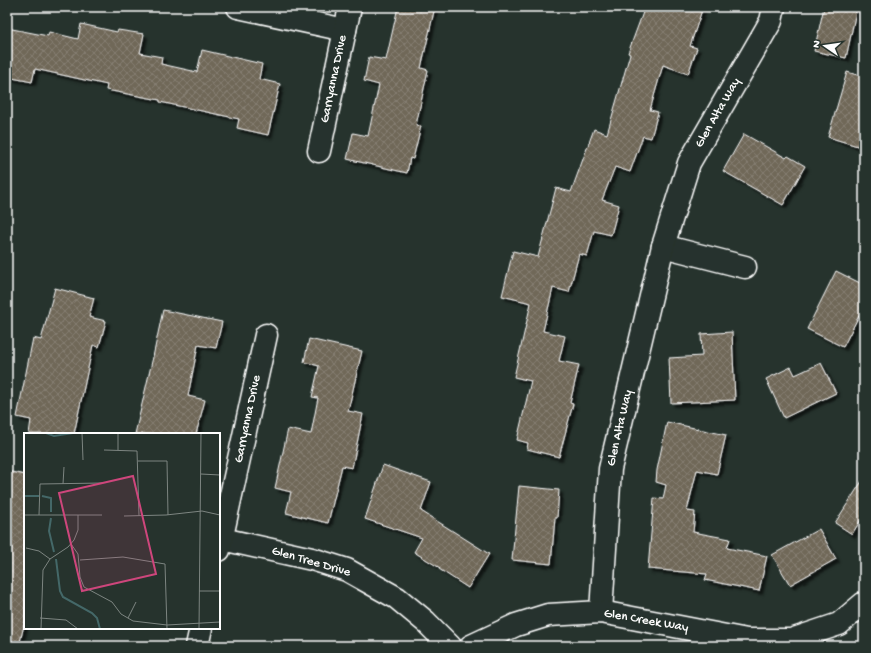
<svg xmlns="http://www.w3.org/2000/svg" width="871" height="653" viewBox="0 0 871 653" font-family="'Gochi Hand',sans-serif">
  <defs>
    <pattern id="building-cross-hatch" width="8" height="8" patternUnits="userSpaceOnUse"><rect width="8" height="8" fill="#706759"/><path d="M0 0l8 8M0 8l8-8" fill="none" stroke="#857e72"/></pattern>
    <filter id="shadow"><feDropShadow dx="3.5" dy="3.5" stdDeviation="1" flood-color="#0009"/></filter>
  </defs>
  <rect width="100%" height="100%" fill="#26332d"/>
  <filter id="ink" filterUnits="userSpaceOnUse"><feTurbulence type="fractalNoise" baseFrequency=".025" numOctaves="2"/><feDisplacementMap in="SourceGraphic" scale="8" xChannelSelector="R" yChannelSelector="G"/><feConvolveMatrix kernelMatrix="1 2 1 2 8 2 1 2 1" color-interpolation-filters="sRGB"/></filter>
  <g filter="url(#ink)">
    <!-- building -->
    <g fill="url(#building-cross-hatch)" stroke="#fff" filter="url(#shadow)">
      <polygon points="398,7 435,7 421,68 428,70 416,125 421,126 413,159 410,158 407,173 347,159 353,133 368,136 379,85 364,81 369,57 386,60"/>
      <polygon points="645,7 703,7 690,46 697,48 688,74 663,65 650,110 658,112 651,138 643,136 630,172 615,167 602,200 619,205 611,235 594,231 587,256 579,254 569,292 553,288 543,331 565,336 559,361 579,365 570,403 573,404 559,457 527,449 528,443 517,440 531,381 514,377 531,303 502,296 513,251 538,257 556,188 571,192 594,129 607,134 630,54 628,53"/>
      <polygon points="824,7 857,7 846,58 814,51"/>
      <polygon points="81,24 117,32 118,30 144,34 140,53 162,57 161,64 197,72 202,50 262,64 259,79 280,84 268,135 237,128 239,119 160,102 160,100 106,90 107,85 35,69 32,82 7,77 7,28 48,36 49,32 78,39"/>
      <polygon points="847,72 864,77 864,148 828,137"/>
      <polygon points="744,134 786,158 788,156 805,166 783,205 723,171"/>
      <polygon points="836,271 864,285 864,306 843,347 807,329"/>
      <polygon points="55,288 94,298 89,317 106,321 99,347 93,345 74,434 29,434 31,420 17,417 33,338 41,340"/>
      <polygon points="163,310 222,322 216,348 198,345 188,396 205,400 196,434 135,434 153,357"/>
      <polygon points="732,332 735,400 671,403 669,358 702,356 701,334"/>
      <polygon points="309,339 362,351 348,411 363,414 352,468 342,466 328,523 286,513 291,492 275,488 288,429 311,434 318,398 312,397 319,366 304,362"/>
      <polygon points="821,363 836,393 784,418 766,379 791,367 795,375"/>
      <polygon points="667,422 726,435 717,474 697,470 687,511 695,512 693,532 730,539 727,548 767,556 759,591 705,580 707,574 648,569 654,498 663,499 666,485 656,482 657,470"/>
      <polygon points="383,465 431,482 421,511 489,554 468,588 439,569 440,568 414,552 422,538 365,519"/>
      <polygon points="7,471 25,475 25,621 19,646 7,646"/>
      <polygon points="864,478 864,515 852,534 835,523"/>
      <polygon points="519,486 559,490 557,518 555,518 551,564 512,560"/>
      <polygon points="819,529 836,559 790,585 772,555"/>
    </g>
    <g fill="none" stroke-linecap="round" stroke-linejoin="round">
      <!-- minor casing -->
      <g stroke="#fff" stroke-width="25">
        <g id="minor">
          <polyline points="238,7 345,30"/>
          <polyline points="319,151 350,7"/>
          <polyline points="663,246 745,267"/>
          <polyline points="222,539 312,559 347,570 397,598 426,622 450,646"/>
          <polyline points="219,550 266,335"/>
          <polyline points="601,612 610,469 663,246 689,163 771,21 774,7"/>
          <polyline points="197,646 201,628"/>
          <polyline points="471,646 516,625 548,615 601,612 747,640 791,640 839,624 864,603"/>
        </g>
      </g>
      <!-- minor -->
      <use href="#minor" stroke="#26332d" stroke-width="22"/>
    </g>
  </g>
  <g text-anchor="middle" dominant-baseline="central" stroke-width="3" stroke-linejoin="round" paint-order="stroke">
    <!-- street labels -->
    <g font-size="13" fill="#fff" stroke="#26332d">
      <text transform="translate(334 79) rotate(-78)">Garryanna Drive</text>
      <text transform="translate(718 113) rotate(-60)">Glen Alta Way</text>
      <text transform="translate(248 419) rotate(-78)">Garryanna Drive</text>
      <text transform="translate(620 428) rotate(-77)">Glen Alta Way</text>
      <text transform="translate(311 562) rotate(16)">Glen Tree Drive</text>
      <text transform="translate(646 621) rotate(10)">Glen Creek Way</text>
    </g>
  </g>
  <!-- overview -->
  <g transform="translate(24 433)">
    <rect width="196" height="196" fill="#26332d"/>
    <path d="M0,96H1V196H0Z" fill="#597359"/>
    <path fill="none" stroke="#446868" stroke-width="2" d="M22,0L30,3L49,0M0,63H15M18,63L27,65V79M27,85L25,98L30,119M32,126L36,158L39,164L68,180L73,185L76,196"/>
    <path fill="none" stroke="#7d8581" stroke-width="1" d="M58,0L59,27M80,17L113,18L115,83M94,17V0M114,28H143L144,82M177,41L196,42M39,51L40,34M1,82H78M15,82L16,51L78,50M100,83L142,82L178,78L196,82M47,111L54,121L56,144L60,154L88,169L97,181L109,188L143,192L196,189M2,115L15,118L26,126M56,127L99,124L141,131L143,196M175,158H196M16,185L42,187L54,196M104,185L112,169M17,196L19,137L26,126L44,114L50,107L54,97V82M175,196L177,0"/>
    <path fill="#ce467c" fill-opacity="0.15" stroke="#ce467c" stroke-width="2" d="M109,43L132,141L58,158L35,60Z"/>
    <rect width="196" height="196" fill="none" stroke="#fff" stroke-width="2"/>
  </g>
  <!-- margin -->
  <rect width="871" height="653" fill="none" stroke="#26332d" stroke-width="24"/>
  <rect x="12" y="12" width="847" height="629" fill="none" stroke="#fff" stroke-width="1.5" filter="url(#ink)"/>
  <!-- north arrow -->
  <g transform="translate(825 46) rotate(283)" stroke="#26332d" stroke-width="3" paint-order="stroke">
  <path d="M0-3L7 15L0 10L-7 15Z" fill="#ffffff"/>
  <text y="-6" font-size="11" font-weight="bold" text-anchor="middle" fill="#ffffff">N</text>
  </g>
</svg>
